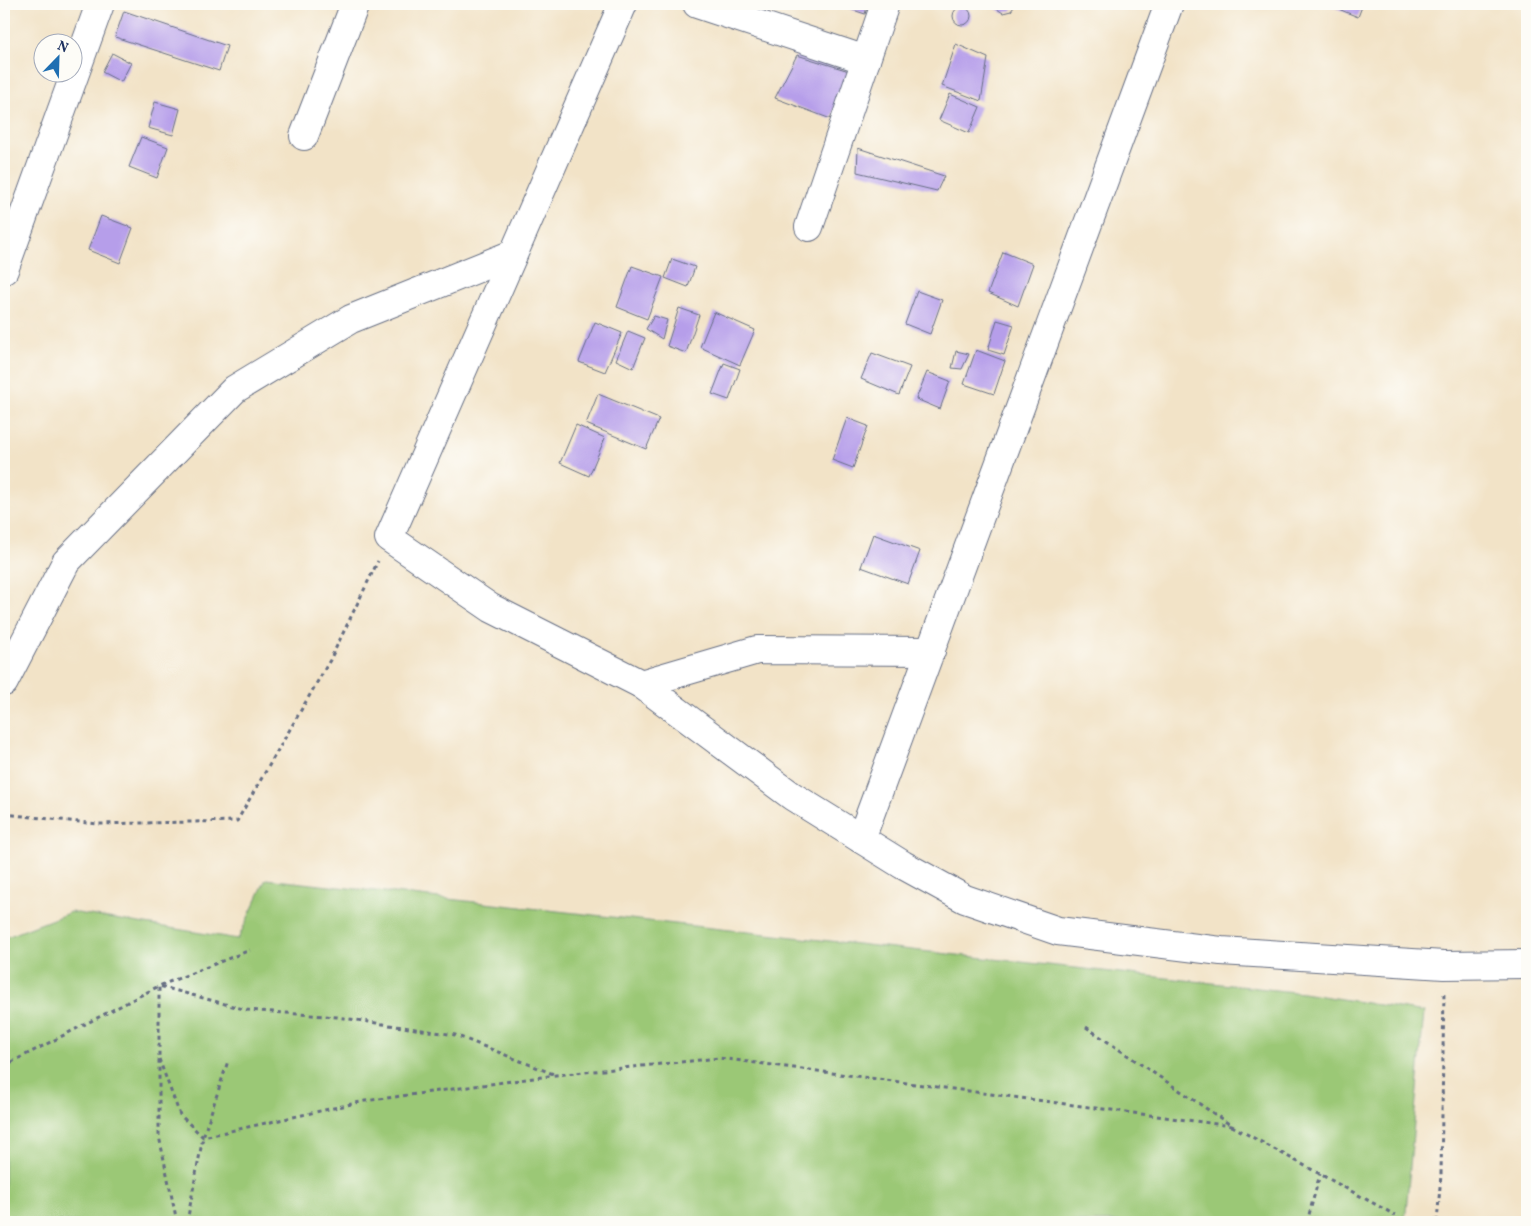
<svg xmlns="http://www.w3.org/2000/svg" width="1531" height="1226" viewBox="0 0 1531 1226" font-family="Vollkorn,serif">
  <rect width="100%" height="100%" fill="#fdfcf7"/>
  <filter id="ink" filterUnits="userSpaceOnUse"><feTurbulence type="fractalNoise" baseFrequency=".02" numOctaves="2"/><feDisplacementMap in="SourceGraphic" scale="10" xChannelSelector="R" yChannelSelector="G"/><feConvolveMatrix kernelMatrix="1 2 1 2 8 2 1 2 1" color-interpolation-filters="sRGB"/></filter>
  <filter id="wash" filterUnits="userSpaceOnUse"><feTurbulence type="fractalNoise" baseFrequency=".0096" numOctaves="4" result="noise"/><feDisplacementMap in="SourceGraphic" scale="20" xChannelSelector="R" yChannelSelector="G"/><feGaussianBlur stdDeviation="1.12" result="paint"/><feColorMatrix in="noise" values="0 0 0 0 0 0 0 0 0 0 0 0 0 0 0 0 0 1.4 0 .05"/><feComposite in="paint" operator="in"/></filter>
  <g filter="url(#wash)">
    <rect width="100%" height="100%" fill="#f2e3c7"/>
    <!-- green -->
    <polygon fill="#9bc876" stroke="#5b7c6a" points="266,879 1303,993 1424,1012 1405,1222 4,1222 4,938 71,912 238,939"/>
    <g id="blocks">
      <!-- building -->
      <g fill="#b69eea">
        <polygon points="836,4 868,4 865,14"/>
        <polygon points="995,4 1016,4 1011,11 1003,13 997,9"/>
        <polygon points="1326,4 1363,4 1358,17"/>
        <circle cx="962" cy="16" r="9"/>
        <polygon points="124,11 227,46 219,71 115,37"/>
        <polygon points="956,44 988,58 981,101 942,86"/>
        <polygon points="112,53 131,63 121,82 102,72"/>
        <polygon points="797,55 849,71 831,119 775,98"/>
        <polygon points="950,94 980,107 969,133 939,120"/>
        <polygon points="155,102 180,109 173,135 148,128"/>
        <polygon points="141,137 168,147 157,178 129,167"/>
        <polygon points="858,148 944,176 937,191 857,172"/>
        <polygon points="101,216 133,228 120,263 88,250"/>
        <polygon points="1003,252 1033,264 1018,306 988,293"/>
        <polygon points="672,259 695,267 688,287 665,278"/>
        <polygon points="632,266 663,277 647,319 617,307"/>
        <polygon points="917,291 942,300 930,334 905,324"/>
        <polygon points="679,308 699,315 686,353 667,346"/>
        <polygon points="714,312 755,330 740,365 700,347"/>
        <polygon points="654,316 667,320 662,339 646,329"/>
        <polygon points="997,320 1014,325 1004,355 988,350"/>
        <polygon points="595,322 622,333 605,372 579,362"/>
        <polygon points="628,331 645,338 633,368 616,360"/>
        <polygon points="976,350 1005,361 994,394 964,384"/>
        <polygon points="956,351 969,354 962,369 952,368"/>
        <polygon points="872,353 910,367 899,395 861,379"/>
        <polygon points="724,363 740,369 729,400 712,394"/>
        <polygon points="927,372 950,381 940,409 916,399"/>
        <polygon points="598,394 659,419 646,449 586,424"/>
        <polygon points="847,418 868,426 853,468 832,460"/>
        <polygon points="576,425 605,438 589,476 560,463"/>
        <polygon points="873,534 920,551 908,584 861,567"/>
      </g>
    </g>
  </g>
  <g filter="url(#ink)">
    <use href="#blocks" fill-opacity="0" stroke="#666e83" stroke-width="1"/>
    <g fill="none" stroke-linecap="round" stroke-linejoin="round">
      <!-- minor casing -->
      <g stroke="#666e83" stroke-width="30">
        <g id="minor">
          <polyline points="623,4 389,538 491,608 641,684 792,796 903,865 965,899 1058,931 1221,951 1444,965 1527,964"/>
          <polyline points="697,4 866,60"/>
          <polyline points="304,136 355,4"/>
          <polyline points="809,227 885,4"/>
          <polyline points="4,270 100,4"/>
          <polyline points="4,682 66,562 235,389 351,319 513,254"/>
          <polyline points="641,684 757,650 931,651"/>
          <polyline points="861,839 1169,4"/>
        </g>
      </g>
      <!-- path -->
      <g stroke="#666e83" stroke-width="3" stroke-dasharray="4 4" stroke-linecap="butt">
        <polyline points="4,814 98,824 237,821 330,660 378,561"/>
        <polyline points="1086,1027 1232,1126 1395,1215"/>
        <polyline points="159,1059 180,1115 203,1137 365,1101 556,1075 719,1058 1232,1126"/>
        <polyline points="4,1066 159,986 250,950"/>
        <polyline points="177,1222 159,1136 159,986 247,1010 337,1017 455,1035 556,1075"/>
        <polyline points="187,1222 203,1137 228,1061"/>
        <polyline points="1307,1222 1320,1174"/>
        <polyline points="1437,1222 1441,1175 1444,991"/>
      </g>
      <!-- minor -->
      <use href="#minor" stroke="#fff" stroke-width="28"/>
    </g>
  </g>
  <!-- margin -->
  <rect width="1531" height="1226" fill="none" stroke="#fdfcf7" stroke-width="20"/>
  <!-- north arrow -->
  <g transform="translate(58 58) rotate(23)"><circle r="24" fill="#fdfcf7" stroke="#a3aaba"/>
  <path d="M0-4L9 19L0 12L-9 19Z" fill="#1f6fb2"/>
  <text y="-8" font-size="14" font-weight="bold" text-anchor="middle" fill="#1b2f5e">N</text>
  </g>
</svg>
